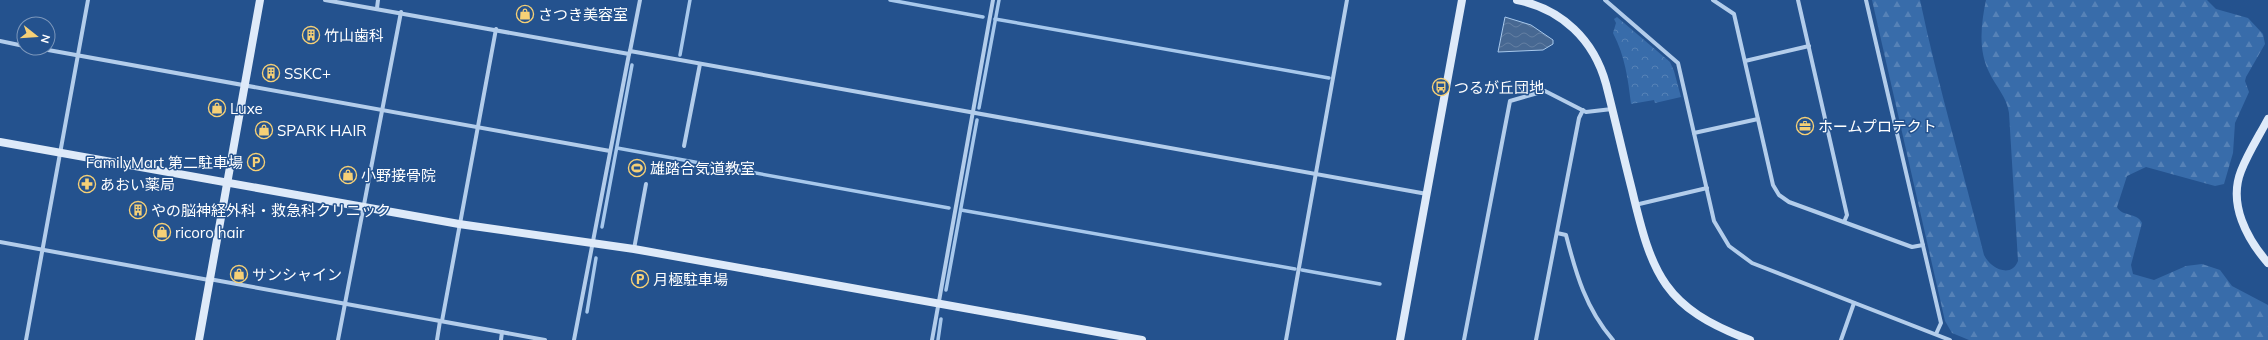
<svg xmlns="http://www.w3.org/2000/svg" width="2268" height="340" viewBox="0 0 2268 340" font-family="Mulish,'Noto Sans JP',sans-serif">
  <defs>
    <pattern id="forest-firs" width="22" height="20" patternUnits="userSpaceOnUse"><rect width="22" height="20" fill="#386caa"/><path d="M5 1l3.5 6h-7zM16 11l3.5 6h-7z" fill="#5682b7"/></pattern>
    <pattern id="park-crowns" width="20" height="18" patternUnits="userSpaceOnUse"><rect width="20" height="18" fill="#386caa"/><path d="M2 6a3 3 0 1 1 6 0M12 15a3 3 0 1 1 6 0" fill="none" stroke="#5682b7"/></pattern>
    <pattern id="water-waves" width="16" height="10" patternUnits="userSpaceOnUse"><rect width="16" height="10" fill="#476892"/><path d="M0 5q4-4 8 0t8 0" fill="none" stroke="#637fa2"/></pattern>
  </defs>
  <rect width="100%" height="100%" fill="#24528e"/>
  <!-- forest -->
  <path fill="url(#forest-firs)" d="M1872,0H1920C1938,86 1963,169 1984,255C1990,268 2011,279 2018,261L2009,113C2007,97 1996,87 1989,72C1978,50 1981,24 1986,0H2207L2216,9L2248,18L2263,34L2265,44L2246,77L2245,81L2249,92L2235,123L2233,153L2224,184L2215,186L2146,167L2127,176L2117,207C2122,217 2137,212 2142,223L2131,265L2133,274L2154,280L2186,266L2202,264L2220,270L2232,286L2268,305V340H1969L1952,333L1945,321Z"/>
  <!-- park -->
  <path fill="url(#park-crowns)" d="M1617,17L1670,62L1674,71L1681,97L1655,103L1654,100L1631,104C1628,79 1625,56 1613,33L1616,23L1614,19Z"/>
  <!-- water -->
  <polygon fill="url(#water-waves)" stroke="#a7c8ec" points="1505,17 1531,25 1553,40 1553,44 1543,50 1498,52"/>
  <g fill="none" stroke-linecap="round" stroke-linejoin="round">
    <!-- stream -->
    <g stroke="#a7c8ec" stroke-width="3.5">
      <polyline points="890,0 983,17"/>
      <polyline points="995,19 1329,78"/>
      <polyline points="680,55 690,0"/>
      <polyline points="979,108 999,0"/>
      <polyline points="617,148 949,208"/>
      <polyline points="961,210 1295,269"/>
      <polyline points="602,227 632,65"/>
      <polyline points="1302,270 1380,284"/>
      <polyline points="946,290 977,120"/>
      <polyline points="587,312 596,258"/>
      <polyline points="938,340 941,319"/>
    </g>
    <!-- street -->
    <g stroke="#b3cdeb" stroke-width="4">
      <polyline points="325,0 629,54 630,51 1427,194"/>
      <polyline points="1605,0 1678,63 1714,221 1729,246 1752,263 1950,340"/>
      <polyline points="1713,0 1734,14 1773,185 1779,195 1789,202 1912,247 1923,245"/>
      <polyline points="1798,0 1847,215 1844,222"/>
      <polyline points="1866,0 1941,323 1936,334"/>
      <polyline points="377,8 378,0"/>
      <polyline points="0,41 24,46"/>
      <polyline points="37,48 610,151"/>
      <polyline points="630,51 640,0"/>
      <polyline points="1745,61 1809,46"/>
      <polyline points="1694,133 1758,119"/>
      <polyline points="684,146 700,64"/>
      <polyline points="1635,205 1707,188"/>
      <path d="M1557,233L1566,235C1576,274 1586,309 1613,340"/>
      <polyline points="0,242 209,280"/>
      <polyline points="634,249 646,184"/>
      <polyline points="209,279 545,340"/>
      <polyline points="442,321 496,29"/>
      <polyline points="26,340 88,0"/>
      <polyline points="338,340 401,12"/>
      <polyline points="437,340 440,321"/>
      <polyline points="501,340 502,332"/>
      <polyline points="574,340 629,54"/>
      <polyline points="932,340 993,0"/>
      <polyline points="1286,340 1347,0"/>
      <polyline points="1464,340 1510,101 1545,91 1586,112 1612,109"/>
      <polyline points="1536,340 1579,118 1583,110"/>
      <polyline points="1841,340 1854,303"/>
    </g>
    <!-- secondary -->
    <g stroke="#deeaf9" stroke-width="8">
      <path d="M1517,0C1562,9 1594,40 1606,84C1615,119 1623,155 1632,190C1652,275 1664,308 1750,340"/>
      <path d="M2268,119C2259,136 2248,153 2241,171C2228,204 2247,239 2268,263"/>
      <polyline points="0,142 459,224 634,249 1142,340"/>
      <polyline points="199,340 260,0"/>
      <polyline points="1400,340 1462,0"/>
    </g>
  </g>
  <!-- icons -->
  <defs>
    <g id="shop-ring" transform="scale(0.9)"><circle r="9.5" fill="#24528e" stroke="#f6d076" stroke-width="1.5"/><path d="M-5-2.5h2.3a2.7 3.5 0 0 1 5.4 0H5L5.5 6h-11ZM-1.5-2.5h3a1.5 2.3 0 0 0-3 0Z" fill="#f6d076"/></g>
    <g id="building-ring" transform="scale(0.9)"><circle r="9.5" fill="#24528e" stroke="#f6d076" stroke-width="1.5"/><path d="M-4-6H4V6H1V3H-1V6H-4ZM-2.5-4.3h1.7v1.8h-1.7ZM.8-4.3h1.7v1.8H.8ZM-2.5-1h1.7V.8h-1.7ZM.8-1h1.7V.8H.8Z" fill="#f6d076"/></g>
    <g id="bus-ring" transform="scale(0.9)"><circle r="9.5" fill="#24528e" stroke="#f6d076" stroke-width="1.5"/><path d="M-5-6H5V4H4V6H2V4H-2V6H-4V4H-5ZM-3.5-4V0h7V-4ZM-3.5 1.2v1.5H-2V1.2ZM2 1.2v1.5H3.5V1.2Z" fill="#f6d076"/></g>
    <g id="office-ring" transform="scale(0.9)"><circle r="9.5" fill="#24528e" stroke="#f6d076" stroke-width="1.5"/><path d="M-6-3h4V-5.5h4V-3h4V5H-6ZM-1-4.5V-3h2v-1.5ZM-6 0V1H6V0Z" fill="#f6d076"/></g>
    <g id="parking-ring" transform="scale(0.9)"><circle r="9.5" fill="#24528e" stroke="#f6d076" stroke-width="1.5"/><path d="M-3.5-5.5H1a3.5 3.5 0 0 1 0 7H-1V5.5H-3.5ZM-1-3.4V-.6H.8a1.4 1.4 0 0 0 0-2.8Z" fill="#f6d076"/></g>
    <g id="stadium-ring" transform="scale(0.9)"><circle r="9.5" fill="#24528e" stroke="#f6d076" stroke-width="1.5"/><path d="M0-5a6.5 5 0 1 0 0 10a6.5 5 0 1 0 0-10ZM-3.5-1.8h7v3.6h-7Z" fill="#f6d076"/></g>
    <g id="pharmacy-ring" transform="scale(0.9)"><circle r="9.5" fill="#24528e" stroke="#f6d076" stroke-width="1.5"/><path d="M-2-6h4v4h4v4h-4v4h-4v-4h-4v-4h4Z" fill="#f6d076"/></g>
  </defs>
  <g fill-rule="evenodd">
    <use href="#shop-ring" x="525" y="14"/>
    <use href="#building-ring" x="311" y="35"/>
    <use href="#building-ring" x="271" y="73"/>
    <use href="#bus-ring" x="1441" y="87"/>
    <use href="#shop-ring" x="217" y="108"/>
    <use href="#office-ring" x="1805" y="126"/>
    <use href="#shop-ring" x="264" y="130"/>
    <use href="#parking-ring" x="256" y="162"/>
    <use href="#stadium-ring" x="637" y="168"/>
    <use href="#shop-ring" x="348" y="175"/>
    <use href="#pharmacy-ring" x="87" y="184"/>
    <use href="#building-ring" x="138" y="210"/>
    <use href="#shop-ring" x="162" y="232"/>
    <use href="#shop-ring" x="239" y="274"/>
    <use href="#parking-ring" x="640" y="279"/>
  </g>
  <g text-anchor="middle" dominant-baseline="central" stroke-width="3" stroke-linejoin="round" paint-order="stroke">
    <!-- poi labels -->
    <g font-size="15" fill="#fff" stroke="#24528e" text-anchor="start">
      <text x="538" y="14">さつき美容室</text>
      <text x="324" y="35">竹山歯科</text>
      <text x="284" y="73">SSKC+</text>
      <text x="1454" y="87">つるが丘団地</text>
      <text x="230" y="108">Luxe</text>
      <text x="1818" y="126">ホームプロテクト</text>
      <text x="277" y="130">SPARK HAIR</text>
      <text x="243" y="162" text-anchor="end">FamilyMart 第二駐車場</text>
      <text x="650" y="168">雄踏合気道教室</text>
      <text x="361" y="175">小野接骨院</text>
      <text x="100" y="184">あおい薬局</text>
      <text x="151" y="210">やの脳神経外科・救急科クリニック</text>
      <text x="175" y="232">ricoro hair</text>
      <text x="252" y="274">サンシャイン</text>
      <text x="653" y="279">月極駐車場</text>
    </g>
  </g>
  <!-- north arrow -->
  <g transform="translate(36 36) rotate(107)"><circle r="19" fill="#24528e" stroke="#7c97bb"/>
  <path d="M0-3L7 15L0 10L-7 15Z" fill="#f6d076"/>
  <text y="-6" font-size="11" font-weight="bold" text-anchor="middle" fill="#ffffff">N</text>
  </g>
</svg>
